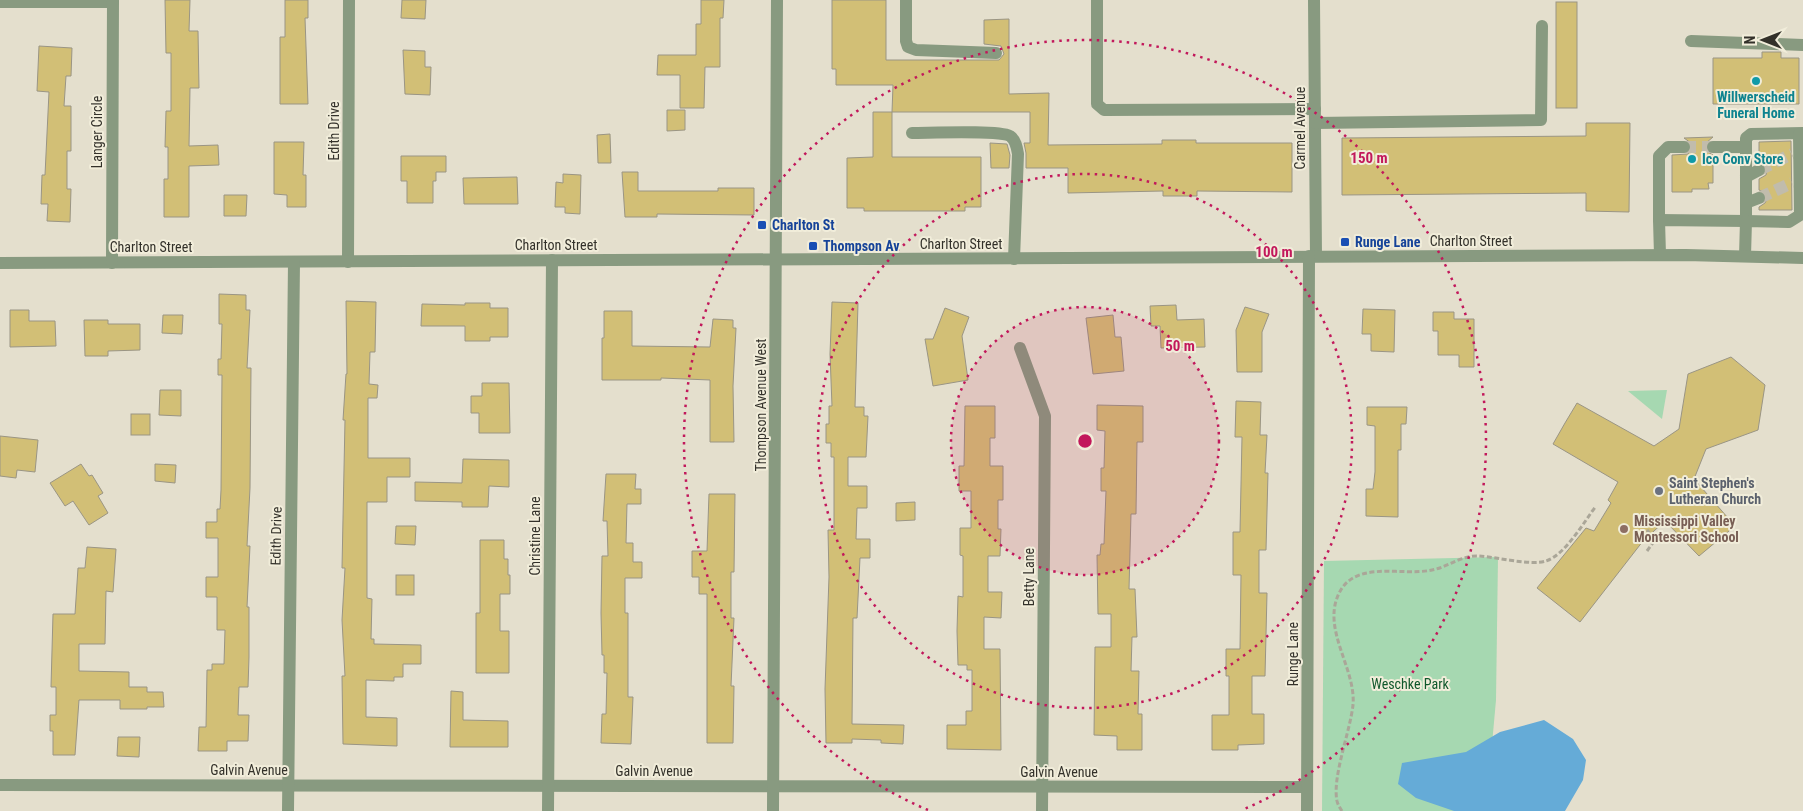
<svg xmlns="http://www.w3.org/2000/svg" width="1803" height="811" viewBox="0 0 1803 811" font-family="'Roboto Condensed',sans-serif">
  <rect width="100%" height="100%" fill="#e4dfcd"/>
  <!-- green -->
  <g fill="#a6d8b1">
    <polygon points="1667,390 1662,419 1628,391"/>
    <polygon points="1498,557 1496,700 1486,811 1322,811 1324,561"/>
  </g>
  <!-- water -->
  <polygon fill="#65abd7" points="1544,720 1573,739 1586,760 1583,780 1565,811 1454,811 1416,798 1398,784 1402,763 1466,752 1500,732"/>
  <!-- building -->
  <g fill="#d2bf76" stroke="#9a9584">
    <polygon points="165,0 190,0 189,31 198,31 199,88 190,88 189,146 218,145 219,165 189,166 189,217 164,217 164,179 168,179 168,147 165,147 166,111 171,111 171,53 166,53"/>
    <polygon points="285,0 308,0 308,18 305,18 308,104 280,104 280,37 285,37"/>
    <polygon points="402,0 426,0 425,19 401,18"/>
    <polygon points="701,0 724,0 723,18 720,18 720,67 705,67 704,108 680,108 680,75 657,75 658,55 696,55 696,24 701,24"/>
    <polygon points="832,0 886,0 886,60 999,60 1004,54 1001,46 984,44 984,20 1009,19 1009,94 1049,93 1048,145 1162,144 1162,140 1196,140 1196,143 1292,143 1292,192 1197,191 1197,196 1163,196 1163,191 1068,193 1068,168 1026,168 1026,153 1024,143 1030,143 1030,112 892,112 893,85 836,85 836,69 832,69"/>
    <rect x="1556" y="2" width="21" height="106"/>
    <polygon points="39,46 72,48 71,76 66,76 64,106 71,106 71,151 67,151 67,189 71,189 70,222 47,221 48,204 41,204 42,175 45,175 49,92 37,91"/>
    <polygon points="403,50 425,51 425,67 431,67 430,95 405,94"/>
    <polygon points="1762,52 1781,52 1781,58 1799,58 1799,104 1713,104 1713,58 1762,58"/>
    <polygon points="667,110 685,110 685,130 667,131"/>
    <polygon points="873,112 892,112 892,157 981,157 981,207 965,207 965,211 864,211 864,208 847,208 847,158 873,157"/>
    <polygon points="1586,123 1630,123 1629,212 1586,211 1586,193 1342,195 1342,138 1586,136"/>
    <polygon points="610,134 611,163 598,163 597,135"/>
    <polygon points="1713,137 1706,143 1705,147 1706,151 1713,155 1713,183 1708,183 1709,189 1692,189 1692,192 1672,192 1672,155 1688,154 1692,147 1691,143 1684,138"/>
    <polygon points="1791,141 1792,210 1759,210 1759,207 1765,203 1767,199 1764,192 1759,190 1759,179 1766,175 1767,170 1764,163 1759,162 1759,142"/>
    <polygon points="274,142 304,142 303,175 306,175 306,207 287,207 287,195 274,194"/>
    <polygon points="990,143 1007,144 1010,155 1009,168 991,168"/>
    <polygon points="401,156 446,156 446,172 436,172 436,181 433,181 433,203 407,203 407,181 401,181"/>
    <polygon points="622,172 638,172 638,191 718,191 718,188 754,188 754,215 657,214 657,217 625,217"/>
    <polygon points="563,174 581,175 580,214 565,213 565,207 555,207 556,182 563,183"/>
    <polygon points="517,177 518,204 464,204 463,178"/>
    <polygon points="224,195 247,195 246,216 224,216"/>
    <polygon points="219,294 246,295 246,310 250,310 247,368 251,368 250,488 247,546 250,546 247,607 249,607 249,657 248,687 239,687 238,715 249,715 248,741 227,741 227,751 198,751 199,727 206,727 207,670 212,670 212,664 224,664 225,630 217,630 217,597 206,597 206,577 218,577 218,538 206,538 206,522 217,522 217,509 220,509 221,490 222,375 218,375 218,359 221,359 222,324 219,324"/>
    <polygon points="346,301 376,302 375,352 370,352 369,384 378,385 377,398 368,398 368,458 410,458 410,477 387,477 387,502 367,502 367,598 372,599 371,639 374,639 374,644 421,645 421,664 403,664 403,677 394,677 394,681 366,680 366,717 397,718 397,746 343,744 342,676 345,676 342,620 345,568 342,568 345,420 343,420 346,374 347,374"/>
    <polygon points="832,302 858,303 855,407 864,407 864,416 868,416 866,457 848,457 848,486 867,486 867,508 857,508 856,539 870,539 870,558 860,558 857,618 853,618 852,724 904,725 903,744 881,743 881,740 852,739 852,743 826,743 825,689 829,577 828,530 834,530 834,457 831,457 831,443 826,443 826,424 829,424 829,406 832,406 830,354"/>
    <polygon points="465,303 490,303 490,308 508,308 508,337 490,337 490,341 465,341 465,326 421,326 422,304 465,305"/>
    <polygon points="1176,305 1177,320 1204,319 1205,347 1161,348 1160,326 1151,326 1150,306"/>
    <polygon points="1245,307 1269,314 1262,332 1262,372 1237,372 1236,330"/>
    <polygon points="945,308 969,317 962,336 968,380 933,386 925,339 933,339"/>
    <polygon points="1363,309 1395,310 1394,352 1371,351 1371,334 1362,334"/>
    <polygon points="10,310 29,310 29,321 55,321 56,346 10,347"/>
    <polygon points="604,311 632,311 632,346 710,347 713,319 733,320 733,328 736,328 733,386 734,442 710,442 710,380 661,378 661,380 602,380 602,338 604,338"/>
    <polygon points="1433,312 1454,312 1454,319 1474,319 1474,367 1459,367 1459,355 1438,355 1438,331 1433,331"/>
    <polygon points="163,315 183,315 182,334 162,333"/>
    <polygon points="1113,315 1115,337 1121,337 1124,371 1093,374 1086,318"/>
    <polygon points="84,320 108,320 108,324 140,324 140,350 108,351 108,356 85,356"/>
    <polygon points="1731,357 1765,385 1758,430 1706,449 1694,479 1735,526 1699,556 1665,521 1643,541 1580,622 1537,588 1586,528 1594,531 1611,503 1608,500 1618,482 1553,444 1565,423 1577,403 1654,446 1679,429 1688,374"/>
    <polygon points="482,383 509,383 510,433 479,433 479,413 471,413 471,396 482,396"/>
    <polygon points="160,390 181,390 181,416 159,415"/>
    <polygon points="1236,401 1261,402 1260,435 1267,435 1265,473 1268,473 1266,550 1259,550 1259,593 1267,593 1265,676 1252,676 1252,714 1264,714 1264,744 1238,745 1238,750 1212,750 1212,715 1229,715 1229,676 1226,676 1226,649 1240,649 1241,575 1233,575 1233,532 1240,532 1242,437 1235,437"/>
    <polygon points="1097,405 1143,406 1143,442 1137,442 1136,514 1131,514 1129,589 1135,589 1137,637 1132,637 1131,671 1139,671 1138,714 1142,714 1142,750 1117,750 1117,736 1094,735 1095,647 1111,647 1111,614 1098,614 1097,555 1100,555 1101,544 1104,544 1106,491 1101,491 1101,468 1104,468 1105,431 1097,430"/>
    <polygon points="965,406 995,406 995,438 990,438 990,466 1003,466 1003,500 998,500 998,529 1001,529 1000,556 988,556 988,592 1002,592 1001,618 984,617 984,649 1000,649 1001,750 947,749 947,725 966,725 966,711 972,711 972,670 967,670 967,665 958,665 957,631 958,596 963,597 963,556 960,555 960,528 971,528 971,491 959,491 959,466 964,466"/>
    <polygon points="1367,407 1407,407 1406,424 1401,424 1401,450 1398,450 1398,517 1366,516 1366,489 1373,489 1375,472 1375,426 1367,425"/>
    <rect x="131" y="414" width="19" height="21"/>
    <polygon points="0,436 38,440 35,472 17,470 16,478 0,476"/>
    <polygon points="463,459 509,460 509,487 489,486 488,507 462,507 462,502 415,501 415,482 462,483"/>
    <polygon points="81,464 89,476 92,475 103,493 98,496 108,513 89,525 73,501 65,506 50,483"/>
    <polygon points="155,464 176,465 175,483 155,481"/>
    <polygon points="606,474 636,474 635,489 641,489 641,504 627,504 626,543 633,543 633,562 642,562 642,578 625,578 625,613 628,613 628,697 633,697 631,744 601,743 602,714 606,714 607,673 604,673 604,655 602,655 601,613 602,556 608,556 607,521 603,521"/>
    <polygon points="709,494 735,494 734,572 731,572 731,618 734,618 731,686 734,686 733,743 707,743 707,594 699,594 699,577 692,577 692,551 707,551"/>
    <polygon points="915,502 915,520 896,521 896,503"/>
    <polygon points="396,526 416,526 415,545 395,544"/>
    <polygon points="480,540 504,540 504,559 508,559 508,575 510,575 510,594 500,594 500,631 509,631 509,673 476,673 476,613 480,613"/>
    <polygon points="87,547 116,549 113,592 106,591 105,644 79,644 79,671 129,672 129,687 147,687 147,692 163,692 164,707 147,707 147,709 120,709 120,700 79,700 75,755 53,755 53,731 50,731 50,715 56,715 56,687 51,687 53,614 75,614 78,568 85,568"/>
    <rect x="396" y="575" width="18" height="20"/>
    <polygon points="451,691 463,692 463,720 508,721 508,747 450,747"/>
    <polygon points="118,737 140,737 139,757 117,756"/>
  </g>
  <g fill="none" stroke-linecap="round" stroke-linejoin="round">
    <!-- minor-tunnel -->
    <g stroke="#c1bcac" stroke-width="12" stroke-dasharray="12 6" stroke-linecap="butt">
      <polyline points="1684,147 1713,147"/>
      <polyline points="1759,170 1792,154"/>
      <polyline points="1759,198 1792,183"/>
    </g>
    <!-- path -->
    <g stroke="#aaa698" stroke-width="3" stroke-dasharray="5 2.5" stroke-linecap="butt">
      <polyline points="1647,551 1655,540 1647,530"/>
      <path d="M1342,811C1340,808 1338,805 1337,801C1332,777 1350,732 1353,705C1356,671 1326,635 1336,601C1349,557 1400,577 1432,570C1448,567 1462,555 1479,556C1496,557 1532,566 1546,561C1565,555 1584,522 1596,506"/>
    </g>
    <!-- minor -->
    <g stroke="#889a80" stroke-width="12">
      <polyline points="906,0 906,41 908,47 916,50 996,53"/>
      <polyline points="1097,0 1097,104 1104,110 1315,109"/>
      <polyline points="1314,0 1316,256"/>
      <polyline points="0,2 113,2"/>
      <polyline points="1691,41 1803,45"/>
      <polyline points="1315,123 1541,120 1542,26"/>
      <path d="M912,133C930,133 998,130 1010,136C1016,140 1017,148 1018,154L1014,259"/>
      <polyline points="1713,147 1746,147"/>
      <polyline points="1746,177 1759,170"/>
      <polyline points="1746,203 1759,198"/>
      <polyline points="1659,220 1659,156 1668,147 1684,147"/>
      <polyline points="1660,255 1659,220 1746,221 1746,138 1751,134 1803,133"/>
      <polyline points="1745,256 1746,221 1789,222 1800,215 1799,134"/>
      <polyline points="348,262 349,0"/>
      <polyline points="0,263 1686,255 1803,258"/>
      <polyline points="112,263 113,0"/>
      <polyline points="1020,348 1045,416 1042,811"/>
      <polyline points="0,785 1307,787"/>
      <polyline points="288,811 294,262"/>
      <polyline points="548,811 552,260"/>
      <polyline points="773,811 777,0"/>
      <polyline points="1307,811 1309,256"/>
    </g>
  </g>
  <!-- distance rings -->
  <circle cx="1085" cy="441" r="134" fill="#c2185b" fill-opacity=".12"/>
  <g fill="none" stroke="#c2185b" stroke-width="2.5" stroke-dasharray="2.5 5">
    <circle cx="1085" cy="441" r="134"/>
    <circle cx="1085" cy="441" r="267"/>
    <path d="M928 810A401 401 0 1 1 1242 810"/>
  </g>
  <!-- markers -->
  <g fill="#0f9aa8" stroke="#f1edda" stroke-width="2">
    <circle cx="1756" cy="81" r="5"/>
    <circle cx="1692" cy="159" r="5"/>
  </g>
  <g fill="#1a4fb4" stroke="#f1edda" stroke-width="2">
    <rect x="757" y="220" width="10" height="10" rx="2.5"/>
    <rect x="1340" y="237" width="10" height="10" rx="2.5"/>
    <rect x="808" y="241" width="10" height="10" rx="2.5"/>
  </g>
  <circle fill="#6b7280" stroke="#f1edda" stroke-width="2" cx="1659" cy="491" r="5"/>
  <circle fill="#8d6e63" stroke="#f1edda" stroke-width="2" cx="1624" cy="529" r="5"/>
  <g text-anchor="middle" dominant-baseline="central" stroke-width="4" stroke-linejoin="round" paint-order="stroke">
    <!-- culture labels -->
    <g font-size="14" font-weight="bold" fill="#0d838f" stroke="#f1edda">
      <text x="1756" y="97">Willwerscheid<tspan x="1756" dy="16">Funeral Home</tspan></text>
      <text x="1702" y="159" text-anchor="start">Ico Conv Store</text>
    </g>
    <!-- street labels -->
    <g font-size="14" fill="#33312a" stroke="#f1edda">
      <text transform="translate(1300 128) rotate(-90)">Carmel Avenue</text>
      <text transform="translate(334 131) rotate(-90)">Edith Drive</text>
      <text transform="translate(97 132) rotate(-90)">Langer Circle</text>
      <text x="1471" y="241">Charlton Street</text>
      <text x="961" y="244">Charlton Street</text>
      <text x="556" y="245">Charlton Street</text>
      <text x="151" y="247">Charlton Street</text>
      <text transform="translate(761 405) rotate(-90)">Thompson Avenue West</text>
      <text transform="translate(276 536) rotate(-89)">Edith Drive</text>
      <text transform="translate(535 536) rotate(-90)">Christine Lane</text>
      <text transform="translate(1029 577) rotate(-90)">Betty Lane</text>
      <text transform="translate(1293 654) rotate(-90)">Runge Lane</text>
      <text x="249" y="770">Galvin Avenue</text>
      <text x="654" y="771">Galvin Avenue</text>
      <text x="1059" y="772">Galvin Avenue</text>
    </g>
    <!-- transit labels -->
    <g font-size="14" font-weight="bold" fill="#164399" stroke="#f1edda" text-anchor="start">
      <text x="772" y="225">Charlton St</text>
      <text x="1355" y="242">Runge Lane</text>
      <text x="823" y="246">Thompson Av</text>
    </g>
    <!-- worship labels -->
    <g font-size="14" font-weight="bold" fill="#5b616d" stroke="#f1edda" text-anchor="start">
      <text x="1669" y="483">Saint Stephen's<tspan x="1669" dy="16">Lutheran Church</tspan></text>
    </g>
    <!-- education labels -->
    <g font-size="14" font-weight="bold" fill="#785e54" stroke="#f1edda" text-anchor="start">
      <text x="1634" y="521">Mississippi Valley<tspan x="1634" dy="16">Montessori School</tspan></text>
    </g>
    <!-- park labels -->
    <g font-size="14" fill="#0f582b" stroke="#f1edda">
      <text x="1410" y="684">Weschke Park</text>
    </g>
  </g>
  <circle cx="1085" cy="441" r="8" fill="#c2185b" stroke="#f1edda" stroke-width="2.5"/>
  <g font-size="15" text-anchor="middle" font-weight="bold" fill="#c2185b" stroke="#f1edda" stroke-width="4" stroke-linejoin="round" paint-order="stroke">
    <text x="1369" y="163">150 m</text>
    <text x="1274" y="257">100 m</text>
    <text x="1180" y="351">50 m</text>
  </g>
  <!-- north arrow -->
  <g transform="translate(1763 40) rotate(270)" stroke="#f1edda" stroke-width="4" paint-order="stroke">
  <path d="M0-4L9 19L0 12L-9 19Z" fill="#33312a"/>
  <text y="-8" font-size="14" font-weight="bold" text-anchor="middle" fill="#33312a">N</text>
  </g>
</svg>
